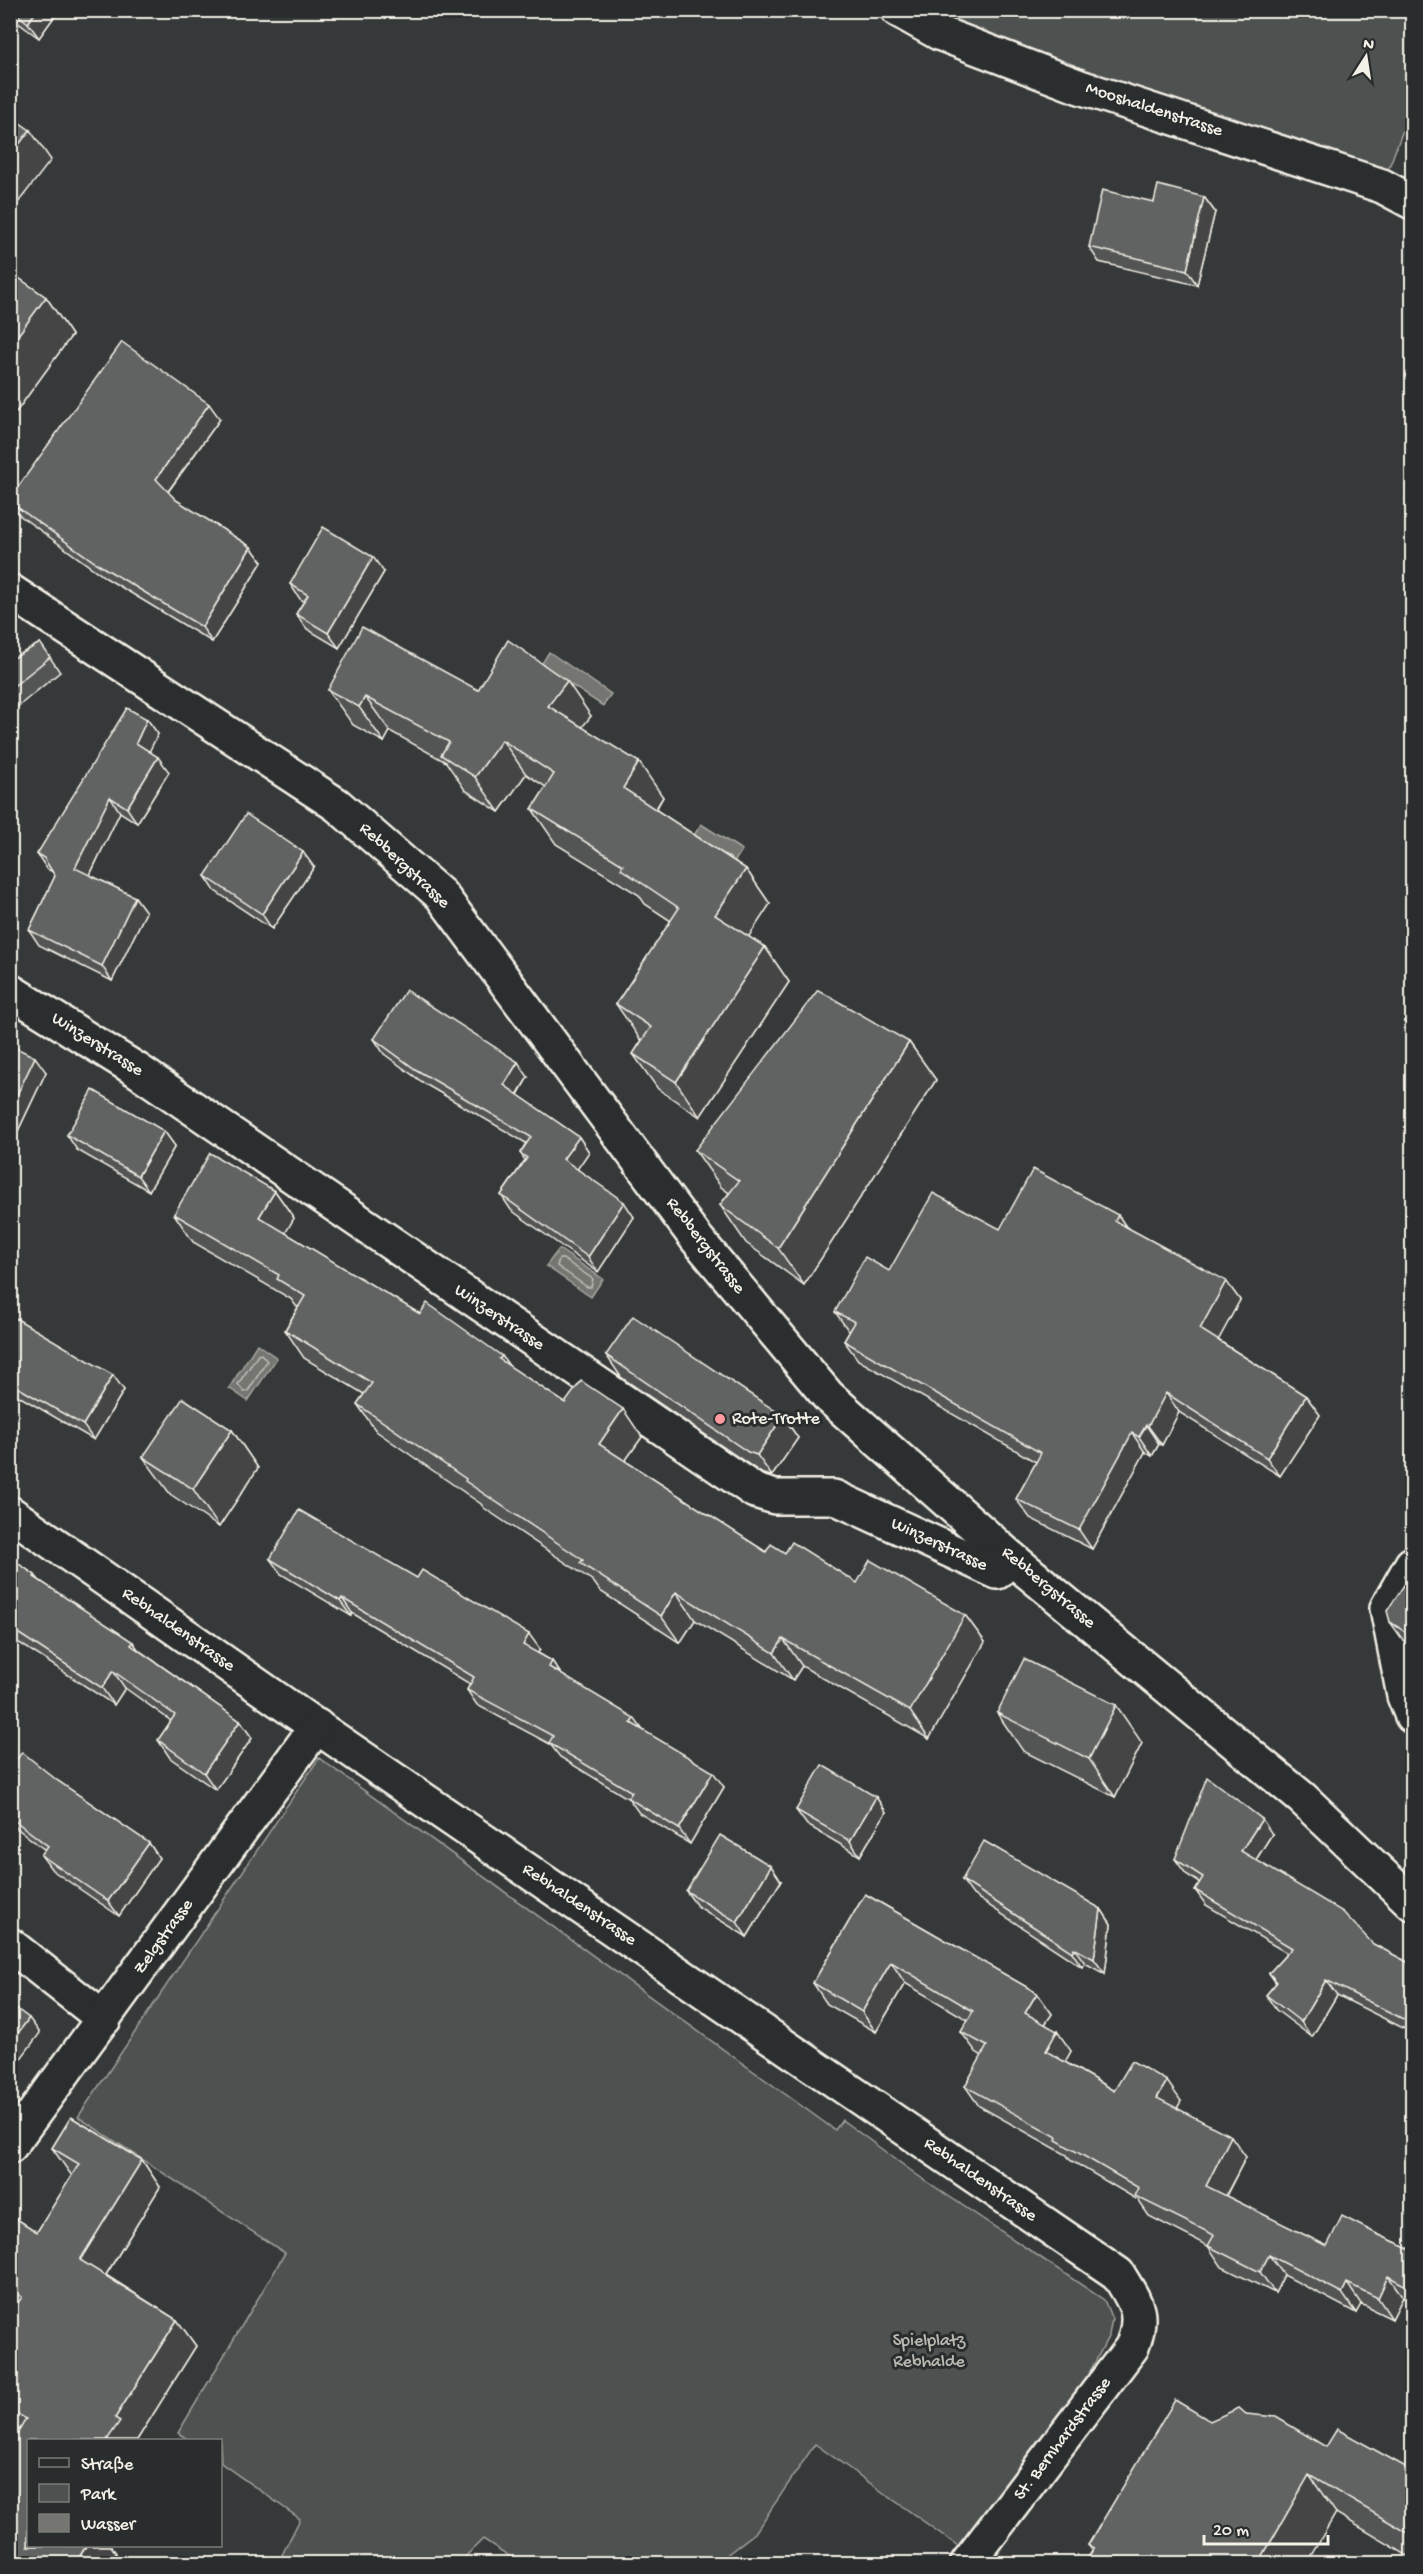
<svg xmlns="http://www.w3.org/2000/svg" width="1423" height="2574" viewBox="0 0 1423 2574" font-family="'Gochi Hand',sans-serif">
  <rect width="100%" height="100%" fill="#363939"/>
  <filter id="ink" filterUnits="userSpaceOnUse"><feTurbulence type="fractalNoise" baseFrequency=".0167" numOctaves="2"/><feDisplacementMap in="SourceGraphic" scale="12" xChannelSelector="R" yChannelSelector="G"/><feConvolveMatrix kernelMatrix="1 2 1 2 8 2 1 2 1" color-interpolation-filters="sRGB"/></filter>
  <g filter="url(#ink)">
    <!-- green -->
    <g fill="#4e514f" stroke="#a1a19c" stroke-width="1.5">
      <polygon points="898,11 1412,11 1412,106 1382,186"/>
      <polygon points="319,1758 835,2130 842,2120 917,2175 1104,2300 1112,2319 1109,2335 1081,2389 961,2548 815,2444 755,2533 716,2563 520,2563 483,2539 459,2563 278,2563 300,2519 221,2463 220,2440 189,2440 178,2433 285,2253 78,2117"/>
    </g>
    <!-- water -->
    <g fill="#757572" stroke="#a8a7a1" stroke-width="1.5">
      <polygon points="549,652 611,694 603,706 541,665"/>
      <polygon points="701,824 742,850 728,872 688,845"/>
      <polygon points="559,1249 603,1279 591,1297 546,1266"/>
      <polygon points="257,1344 277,1358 248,1401 229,1388"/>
    </g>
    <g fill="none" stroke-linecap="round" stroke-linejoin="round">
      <!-- shore -->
      <g stroke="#c1bfb9" stroke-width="1.5">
        <polygon points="563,1259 593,1279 591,1287 587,1287 557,1266 559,1259"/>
        <polygon points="261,1354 267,1361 248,1391 244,1392 238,1384 258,1355"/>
      </g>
      <!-- street casing -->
      <g stroke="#f4f1e8" stroke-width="38">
        <g id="street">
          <polyline points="898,10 939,33 1080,87 1382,186 1412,202"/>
          <polyline points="10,591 337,805 441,895 696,1238 828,1396 1011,1558 1302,1798 1412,1903"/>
          <polyline points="10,991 137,1070 755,1491 775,1497 834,1497 997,1572 1011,1558"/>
          <path d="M10,1513L307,1720L1118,2274C1136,2304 1145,2312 1132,2347L967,2564"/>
          <polyline points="1412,1564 1387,1608 1404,1696 1412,1716"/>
          <polyline points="10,1945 104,2019"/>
          <polyline points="10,2146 317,1726"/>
        </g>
      </g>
      <!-- street -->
      <use href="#street" stroke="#2a2d2e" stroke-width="33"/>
    </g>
    <!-- wall -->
    <g fill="#535554" stroke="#f4f1e8" stroke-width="1.5">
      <polygon points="10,10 59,10 39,38 10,17"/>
      <polygon points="1204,197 1215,212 1197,285 1099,262 1089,247 1154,202"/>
      <polygon points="10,272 46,297 72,335 16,412 10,408"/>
      <polygon points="220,419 168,492 176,500 251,547 262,562 212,642 106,578 19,515 10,503 10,498"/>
      <polygon points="384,572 339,648 307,629 296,614 304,601 300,599 290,584"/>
      <polygon points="40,643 60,672 10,713 10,660"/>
      <polygon points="328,690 478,690 591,716 582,727 663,797 656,810 746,869 770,904 748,937 765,947 789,982 700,1117 658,1089 633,1054 642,1040 640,1039 616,1004 671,921 645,904 639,895 556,844 532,809 546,787 526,774 499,812 465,790 446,762 390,731 384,742 353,725"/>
      <polygon points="147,719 158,734 149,751 169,772 137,823 120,812 90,875 135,897 146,912 112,981 39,945 29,930 55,876 53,872 47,869 37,854"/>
      <polygon points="314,867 272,929 215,891 205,876"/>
      <polygon points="374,1039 528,1077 518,1095 579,1137 589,1152 577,1169 634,1217 598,1272 511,1210 501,1195 525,1160 520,1153 526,1143 425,1084 384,1054"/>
      <polygon points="909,1042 936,1080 804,1285 746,1243 720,1205 729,1193 721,1187 695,1150"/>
      <polygon points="10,1045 46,1072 17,1133 10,1130"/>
      <polygon points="164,1131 175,1146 149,1191 77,1150 67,1135"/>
      <polygon points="275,1191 294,1218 285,1233 420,1314 502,1356 509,1366 565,1403 642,1437 625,1461 766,1552 785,1553 857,1583 965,1615 985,1642 929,1739 802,1666 793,1680 695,1620 680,1643 600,1591 593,1581 484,1508 481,1504 376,1431 357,1404 364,1394 304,1358 285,1330 298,1307 296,1306 291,1299 193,1242 174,1214"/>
      <polygon points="1118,1215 1126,1227 1226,1281 1240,1300 1218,1340 1306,1396 1320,1415 1280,1476 1179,1412 1162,1445 1159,1444 1152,1456 1145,1452 1092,1549 1030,1518 1016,1499 1036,1462 858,1360 844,1341 850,1331 848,1330 835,1312 889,1271 1000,1229"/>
      <polygon points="10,1315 124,1390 94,1440 10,1391"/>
      <polygon points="606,1355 783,1416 798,1438 772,1476 763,1474 621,1377"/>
      <polygon points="232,1430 258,1468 219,1527 170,1494 143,1457"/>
      <polygon points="1413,1545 1413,1654 1390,1622 1407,1581 1404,1576 1411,1566 1405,1557"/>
      <polygon points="10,1558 35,1575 39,1580 240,1721 252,1738 216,1790 170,1758 158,1740 171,1721 125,1688 114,1705 15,1640 10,1647"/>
      <polygon points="270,1559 540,1649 538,1653 552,1661 561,1674 724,1787 690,1844 639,1813 629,1799 560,1757 550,1744 477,1705 467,1690 470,1684 352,1613 351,1616 281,1574"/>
      <polygon points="997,1713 1142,1743 1115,1797 1023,1751"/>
      <polygon points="10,1754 17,1759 58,1781 149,1843 159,1858 119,1916 52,1870 41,1855 45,1850 10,1823"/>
      <polygon points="876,1797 886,1812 860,1856 807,1825 796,1810"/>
      <polygon points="1272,1834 1256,1860 1373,1944 1413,1965 1413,2033 1337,1995 1312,2037 1276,2010 1266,1995 1276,1983 1269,1973 1287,1953 1206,1905 1195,1890 1200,1883 1186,1874 1175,1859"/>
      <polygon points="962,1880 1101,1909 1111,1924 1105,1974 1085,1963 1082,1967 973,1895"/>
      <polygon points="781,1881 747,1937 697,1906 686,1891"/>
      <polygon points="865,1894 1037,1993 1052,2014 1045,2024 1071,2051 1065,2062 1114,2091 1181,2101 1177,2108 1246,2157 1226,2196 1327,2246 1379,2235 1413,2250 1413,2303 1403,2297 1392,2319 1361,2304 1356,2313 1284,2275 1275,2293 1222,2267 1208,2246 1149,2216 1138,2200 1070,2160 1067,2155 979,2106 965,2086 982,2056 976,2052 961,2032 968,2020 905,1983 876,2032 827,2004 813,1983"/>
      <polygon points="71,2117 142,2160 160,2187 106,2275 177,2320 196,2346 137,2440 28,2440 28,2546 111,2546 116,2553 110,2564 10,2564 10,2446 20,2430 10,2424 10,2315 15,2307 10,2304 10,2218 12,2216 37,2232 72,2176 52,2148"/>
      <polygon points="1246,2414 1326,2447 1413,2471 1413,2559 1336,2513 1092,2550 1088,2545 1210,2421"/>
    </g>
    <!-- shaded-wall -->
    <g fill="#444545" stroke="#f4f1e8" stroke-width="1.5">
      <polygon points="37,10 59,10 39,38 28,23"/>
      <polygon points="30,130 51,160 10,213 10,156"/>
      <polygon points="1204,197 1215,212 1197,285 1187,270"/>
      <polygon points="46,297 72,335 16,412 10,404 10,346"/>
      <polygon points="209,404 220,419 166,494 156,479"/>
      <polygon points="251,547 262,562 212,642 202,627"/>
      <polygon points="373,557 384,572 339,648 328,633"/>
      <polygon points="567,681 591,716 572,740 548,706"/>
      <polygon points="365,697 390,731 384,742 359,707"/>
      <polygon points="147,719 158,734 146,758 136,743"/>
      <polygon points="502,740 526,774 499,812 475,777"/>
      <polygon points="158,757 169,772 137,823 127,808"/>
      <polygon points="639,762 663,797 647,823 623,788"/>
      <polygon points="110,797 120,812 86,883 75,868"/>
      <polygon points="303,852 314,867 272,929 262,914"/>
      <polygon points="746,869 770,904 740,950 715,915"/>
      <polygon points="135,897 146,912 112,981 102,966"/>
      <polygon points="765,947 789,982 700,1117 676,1082"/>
      <polygon points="909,1042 936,1080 804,1285 778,1248"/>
      <polygon points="35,1057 46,1072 17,1133 10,1124 10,1109"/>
      <polygon points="518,1062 528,1077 514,1100 504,1085"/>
      <polygon points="164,1131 175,1146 149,1191 138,1176"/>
      <polygon points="579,1137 589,1152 574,1174 563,1159"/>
      <polygon points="275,1191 294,1218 279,1244 259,1217"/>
      <polygon points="624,1202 634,1217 598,1272 588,1257"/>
      <polygon points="1118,1215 1131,1234 1115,1221"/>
      <polygon points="1226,1281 1240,1300 1214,1348 1200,1329"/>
      <polygon points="502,1356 521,1383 499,1359"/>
      <polygon points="113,1375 124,1390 94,1440 83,1425"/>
      <polygon points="1166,1393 1179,1412 1162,1445 1148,1426"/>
      <polygon points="1306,1396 1320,1415 1280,1476 1267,1458"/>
      <polygon points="623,1409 642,1437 618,1471 599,1444"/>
      <polygon points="783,1416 798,1438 772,1476 757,1455"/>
      <polygon points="1146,1425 1159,1444 1152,1456 1139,1437"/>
      <polygon points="232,1430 258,1468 219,1527 193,1489"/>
      <polygon points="1132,1433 1145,1452 1092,1549 1079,1530"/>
      <polygon points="676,1592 695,1620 680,1643 661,1616"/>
      <polygon points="342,1598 352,1613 351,1616 340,1601"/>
      <polygon points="965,1615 985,1642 929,1739 910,1711"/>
      <polygon points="10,1634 15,1640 10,1647"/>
      <polygon points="529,1634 540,1649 534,1660 523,1645"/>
      <polygon points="783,1639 802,1666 793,1680 774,1653"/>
      <polygon points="133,1642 145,1659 131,1645"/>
      <polygon points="552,1661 562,1676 549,1667"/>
      <polygon points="113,1671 125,1688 114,1705 102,1688"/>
      <polygon points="1116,1705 1142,1743 1115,1797 1089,1759"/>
      <polygon points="634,1718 645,1733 631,1723"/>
      <polygon points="240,1721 252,1738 216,1790 204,1773"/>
      <polygon points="713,1772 724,1787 690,1844 679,1829"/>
      <polygon points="876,1797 886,1812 860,1856 850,1841"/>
      <polygon points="1262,1819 1272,1834 1252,1866 1241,1851"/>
      <polygon points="149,1843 159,1858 119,1916 108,1901"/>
      <polygon points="771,1866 781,1881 747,1937 737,1922"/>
      <polygon points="1101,1909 1111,1924 1105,1974 1094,1959"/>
      <polygon points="1074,1948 1085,1963 1082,1967 1072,1952"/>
      <polygon points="891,1962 905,1983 876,2032 862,2012"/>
      <polygon points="1326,1980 1337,1995 1312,2037 1301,2022"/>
      <polygon points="1037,1993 1052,2014 1039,2033 1025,2013"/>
      <polygon points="29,2018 40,2033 10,2073 10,2044"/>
      <polygon points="1057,2031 1071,2051 1060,2071 1046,2051"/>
      <polygon points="1167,2081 1181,2101 1171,2119 1157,2098"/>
      <polygon points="1231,2136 1246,2157 1220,2206 1206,2186"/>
      <polygon points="142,2160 160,2187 99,2286 80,2260"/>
      <polygon points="1269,2255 1284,2275 1275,2293 1260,2272"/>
      <polygon points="1388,2276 1403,2297 1392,2319 1378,2298"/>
      <polygon points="1347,2283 1361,2304 1356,2313 1342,2293"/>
      <polygon points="177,2320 196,2346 137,2440 107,2440 115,2418"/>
      <polygon points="1309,2475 1336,2513 1306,2564 1258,2564"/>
      <polygon points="86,2546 111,2546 116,2553 110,2564 75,2564"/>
    </g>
    <!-- building -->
    <g fill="#616362" stroke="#f4f1e8" stroke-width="1.5">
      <polygon points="12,10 37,10 28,23"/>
      <polygon points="10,116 30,130 10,156"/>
      <polygon points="1158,185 1204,197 1187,270 1089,247 1102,190 1154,202"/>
      <polygon points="10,272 46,297 10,346"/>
      <polygon points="122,342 209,404 156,479 176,500 251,547 202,627 96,563 10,502 10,498"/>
      <polygon points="323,527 373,557 328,633 296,614 308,595 290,584"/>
      <polygon points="362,627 478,690 508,640 567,681 548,706 639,762 623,788 746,869 715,915 765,947 676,1082 633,1054 651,1027 616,1004 679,908 621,869 623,865 532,809 554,774 502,740 475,777 441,755 449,742 365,697 359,707 328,690"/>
      <polygon points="40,643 50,657 10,689 10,660"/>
      <polygon points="127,708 147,719 136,743 158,757 127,808 110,797 75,868 135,897 102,966 29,930 55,876 44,858 37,854"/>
      <polygon points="246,814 303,852 262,914 205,876"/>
      <polygon points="406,990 518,1062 504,1085 579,1137 563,1159 624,1202 588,1257 501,1195 527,1158 520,1153 531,1137 415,1069 374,1039"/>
      <polygon points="818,990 909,1042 778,1248 720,1205 739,1181 695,1150"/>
      <polygon points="10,1045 35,1057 10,1109"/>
      <polygon points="93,1090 164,1131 138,1176 67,1135"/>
      <polygon points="210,1153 275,1191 259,1217 420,1314 427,1303 502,1356 499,1359 565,1403 581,1381 623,1409 599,1444 766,1552 771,1544 785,1553 792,1542 857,1583 870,1560 965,1615 910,1711 783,1639 774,1653 676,1592 661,1616 580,1563 583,1560 465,1481 466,1479 357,1404 372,1383 285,1330 305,1296 277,1279 279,1275 174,1214"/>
      <polygon points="1033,1169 1118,1215 1115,1221 1226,1281 1200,1329 1306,1396 1267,1458 1166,1393 1148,1426 1146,1425 1139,1437 1132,1433 1079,1530 1016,1499 1041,1453 844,1341 855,1322 835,1312 865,1257 889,1271 933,1193 1000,1229"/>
      <polygon points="10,1315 113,1375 83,1425 10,1383"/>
      <polygon points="633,1316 783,1416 757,1455 748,1452 606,1355"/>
      <polygon points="183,1398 232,1430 193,1489 143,1457"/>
      <polygon points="299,1510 417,1578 422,1570 529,1634 523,1645 552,1661 549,1667 634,1718 631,1723 713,1772 679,1829 628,1798 632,1792 549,1743 553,1736 467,1690 474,1677 342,1598 340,1601 270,1559"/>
      <polygon points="1413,1545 1413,1562 1405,1557"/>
      <polygon points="10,1558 35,1575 34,1577 133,1642 131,1645 240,1721 204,1773 158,1740 175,1715 113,1671 102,1688 10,1628"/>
      <polygon points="1413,1564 1413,1637 1390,1622 1387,1611 1408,1579 1404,1576"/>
      <polygon points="1024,1659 1116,1705 1089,1759 997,1713"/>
      <polygon points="22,1752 58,1781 149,1843 108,1901 41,1855 48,1846 10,1817 10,1754 17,1759"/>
      <polygon points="822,1765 876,1797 850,1841 796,1810"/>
      <polygon points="1207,1777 1262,1819 1241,1851 1343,1912 1373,1944 1413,1965 1413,2024 1326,1980 1301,2022 1266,1995 1277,1982 1269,1973 1292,1948 1195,1890 1203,1877 1175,1859"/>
      <polygon points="720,1835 771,1866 737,1922 686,1891"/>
      <polygon points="984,1841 1101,1909 1094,1959 1074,1948 1072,1952 962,1880"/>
      <polygon points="865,1894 1037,1993 1025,2013 1057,2031 1046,2051 1114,2091 1132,2061 1167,2081 1157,2098 1231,2136 1206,2186 1327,2246 1342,2216 1379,2235 1413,2250 1413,2290 1388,2276 1378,2298 1347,2283 1342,2293 1269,2255 1260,2272 1208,2246 1214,2235 1135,2196 1139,2188 1056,2140 1057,2137 965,2086 987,2046 961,2032 973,2011 891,1962 862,2012 813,1983"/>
      <polygon points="10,2004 29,2018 10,2044"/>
      <polygon points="71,2117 142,2160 80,2260 177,2320 115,2418 120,2421 107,2440 28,2440 28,2546 86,2546 75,2564 10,2564 10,2446 26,2419 10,2409 10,2315 22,2297 10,2289 10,2218 12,2216 37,2232 79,2164 52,2148"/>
      <polygon points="1175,2400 1210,2421 1239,2408 1246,2414 1276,2417 1326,2447 1337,2429 1413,2471 1413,2536 1309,2475 1258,2564 1084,2564 1094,2548 1088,2545"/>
      <polygon points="163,2557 175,2564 159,2564"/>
    </g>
  </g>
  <!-- markers -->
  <circle fill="#ff9aa2" stroke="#2a2d2e" stroke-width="2" cx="720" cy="1419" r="6"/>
  <g text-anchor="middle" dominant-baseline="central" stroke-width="6" stroke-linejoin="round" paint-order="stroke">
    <!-- street labels -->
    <g font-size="18" fill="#f4f1e8" stroke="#2a2d2e">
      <text transform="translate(1154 110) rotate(18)">Mooshaldenstrasse</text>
      <text transform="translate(404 866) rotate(43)">Rebbergstrasse</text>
      <text transform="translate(97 1045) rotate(32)">Winzerstrasse</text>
      <text transform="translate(705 1246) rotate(52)">Rebbergstrasse</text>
      <text transform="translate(499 1318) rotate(34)">Winzerstrasse</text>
      <text transform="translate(939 1545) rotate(25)">Winzerstrasse</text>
      <text transform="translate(1048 1588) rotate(40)">Rebbergstrasse</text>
      <text transform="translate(178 1630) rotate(35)">Rebhaldenstrasse</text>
      <text transform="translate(579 1905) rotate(34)">Rebhaldenstrasse</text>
      <text transform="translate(164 1937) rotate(-54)">Zelgstrasse</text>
      <text transform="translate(980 2180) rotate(35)">Rebhaldenstrasse</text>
      <text transform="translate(1063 2439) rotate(-53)">St. Bernhardstrasse</text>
    </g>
    <!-- poi labels -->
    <g font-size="18" fill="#f4f1e8" stroke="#2a2d2e" text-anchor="start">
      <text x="732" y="1419">Rote-Trotte</text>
    </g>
    <!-- park labels -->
    <g font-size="18" fill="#bab9b2" stroke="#2a2d2e">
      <text x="929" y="2341">Spielplatz<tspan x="929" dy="21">Rebhalde</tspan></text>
    </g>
  </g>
  <!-- margin -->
  <rect width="1423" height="2574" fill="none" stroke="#2a2d2e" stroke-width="36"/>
  <rect x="18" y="18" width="1387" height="2538" fill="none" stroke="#f4f1e8" stroke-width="2" filter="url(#ink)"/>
  <!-- legend -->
  <rect x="27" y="2439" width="195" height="108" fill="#2a2d2e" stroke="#7b7b78" stroke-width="1.5"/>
  <rect x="39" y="2458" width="30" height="9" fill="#2a2d2e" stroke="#7b7b78" stroke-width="1.5"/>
  <text x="81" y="2469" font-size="18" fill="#f4f1e8">Straße</text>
  <rect x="39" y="2484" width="30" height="18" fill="#4e514f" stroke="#7b7b78" stroke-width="1.5"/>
  <text x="81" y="2499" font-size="18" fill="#f4f1e8">Park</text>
  <rect x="39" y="2514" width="30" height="18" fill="#757572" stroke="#7b7b78" stroke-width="1.5"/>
  <text x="81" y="2529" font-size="18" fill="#f4f1e8">Wasser</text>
  <!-- north arrow -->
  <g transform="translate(1366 57) rotate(12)" stroke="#2a2d2e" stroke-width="4.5" paint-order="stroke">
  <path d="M0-4.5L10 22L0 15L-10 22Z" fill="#f4f1e8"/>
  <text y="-9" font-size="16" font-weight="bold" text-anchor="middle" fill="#f4f1e8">N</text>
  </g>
  <!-- scale -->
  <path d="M1204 2535v9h124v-9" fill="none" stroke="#f4f1e8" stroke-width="3"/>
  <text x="1213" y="2535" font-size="18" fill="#f4f1e8" stroke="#2a2d2e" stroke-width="4.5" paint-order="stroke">20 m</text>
</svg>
